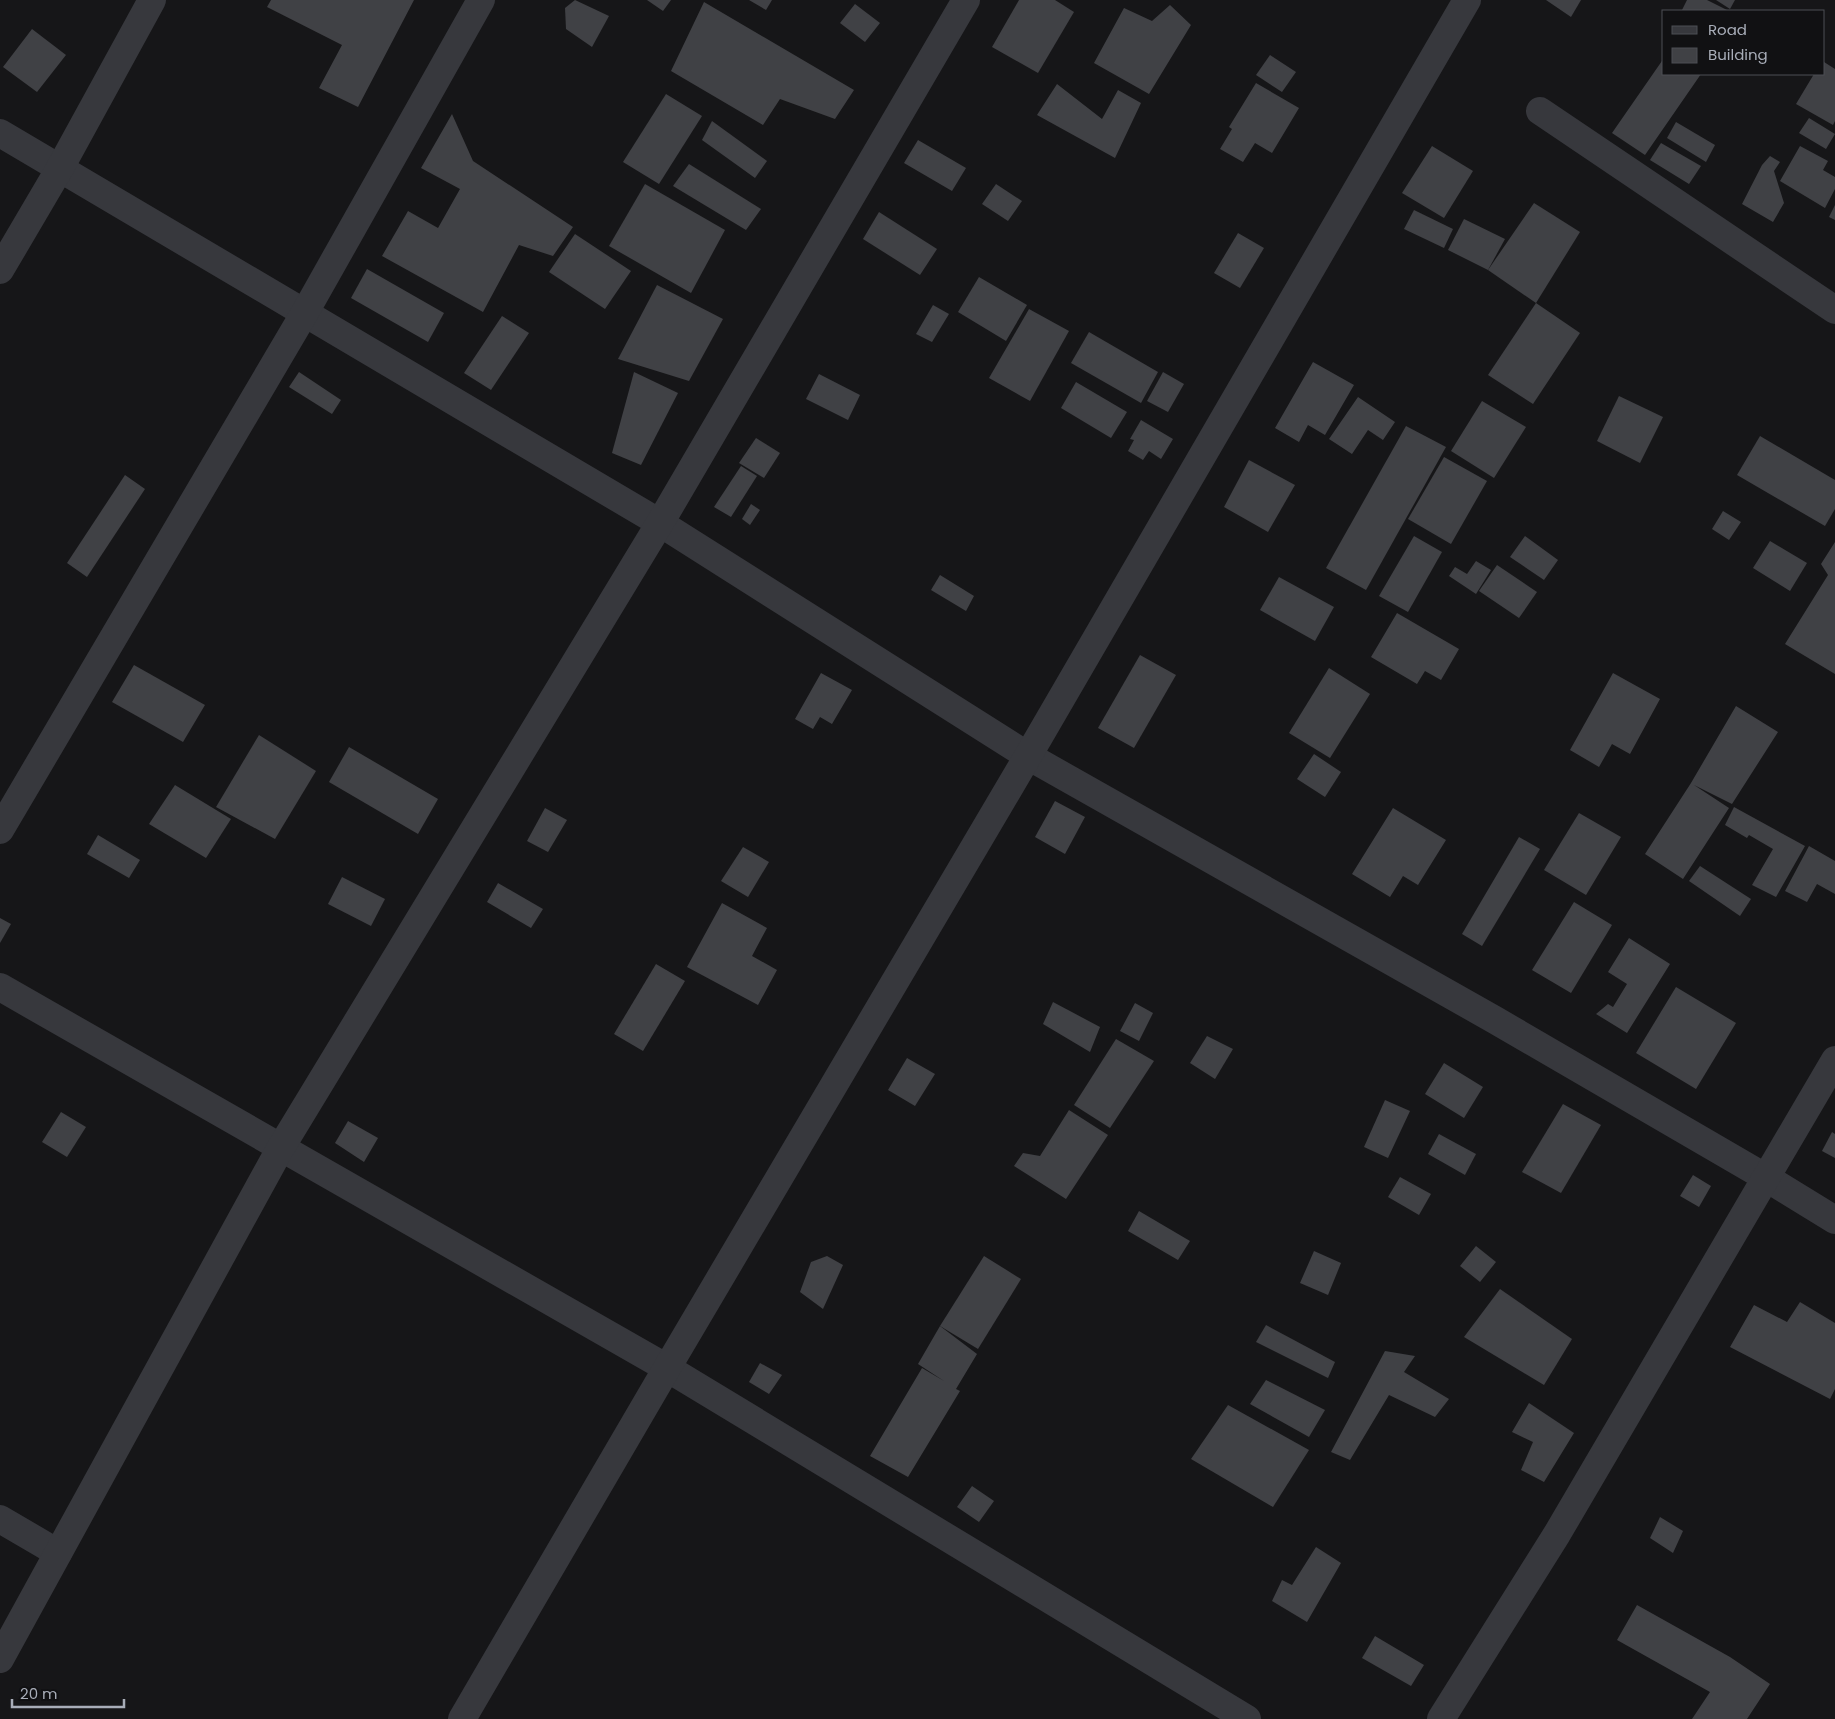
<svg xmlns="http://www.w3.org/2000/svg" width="1835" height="1719" viewBox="0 0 1835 1719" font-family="Poppins,sans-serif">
  <rect width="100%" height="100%" fill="#161618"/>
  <!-- building -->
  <g fill="#404145">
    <polygon points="271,0 414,0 358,107 319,88 342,45 267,7"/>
    <polygon points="575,0 609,16 592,47 566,29 565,8"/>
    <polygon points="647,0 671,0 663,11"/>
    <polygon points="749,0 772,0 766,10"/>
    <polygon points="1019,0 1055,0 1074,12 1038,73 992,47"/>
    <polygon points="1546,0 1581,0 1571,17"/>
    <polygon points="1687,0 1707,0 1729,11 1684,11 1682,10"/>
    <polygon points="1716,0 1735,0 1730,9"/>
    <polygon points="704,2 854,90 835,119 780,99 763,125 671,71"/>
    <polygon points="855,4 880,23 865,42 840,23"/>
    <polygon points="1170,5 1191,25 1149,94 1094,63 1124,8 1152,21"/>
    <polygon points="32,29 66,55 37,92 3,67"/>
    <polygon points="1270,55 1296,72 1282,92 1256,75"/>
    <polygon points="1664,58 1664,74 1701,74 1645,155 1612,133"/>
    <polygon points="1824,62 1835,69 1835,121 1833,125 1796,104 1814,74 1824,74"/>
    <polygon points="1256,83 1299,108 1272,153 1255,143 1243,162 1220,149 1232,129 1229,127"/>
    <polygon points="1057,84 1102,119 1118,90 1141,103 1115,158 1037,115"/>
    <polygon points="666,94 702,116 659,184 623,162"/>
    <polygon points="452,114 473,161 573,227 553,256 519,245 483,312 382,256 408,211 438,228 460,189 421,168"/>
    <polygon points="1809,118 1835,134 1826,149 1799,133"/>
    <polygon points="712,121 767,161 755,178 702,140"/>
    <polygon points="1676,122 1715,145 1706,162 1667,138"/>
    <polygon points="918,140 966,168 952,191 904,163"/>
    <polygon points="1661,143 1701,166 1689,184 1650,160"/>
    <polygon points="1432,146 1473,171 1444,218 1402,193"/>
    <polygon points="1800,146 1828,161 1823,170 1835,177 1835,189 1825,208 1780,181"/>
    <polygon points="1770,156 1780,162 1774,171 1784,203 1773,222 1742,204 1762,165"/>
    <polygon points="689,164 761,209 746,230 673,186"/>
    <polygon points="645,184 725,230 691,293 609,246"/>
    <polygon points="996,184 1022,201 1008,221 982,204"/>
    <polygon points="1534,203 1580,232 1536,303 1488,270"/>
    <polygon points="1835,205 1835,220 1829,217"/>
    <polygon points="1414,210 1453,229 1444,248 1404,229"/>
    <polygon points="879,212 937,249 920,275 863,239"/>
    <polygon points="1464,219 1505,239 1488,270 1448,250"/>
    <polygon points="1238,233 1264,248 1240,288 1214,273"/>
    <polygon points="575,234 631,271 605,309 549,272"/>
    <polygon points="367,269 444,313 428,342 351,298"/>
    <polygon points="979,277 1027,305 1006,341 958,312"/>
    <polygon points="657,285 723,319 689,381 618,359"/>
    <polygon points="1536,303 1580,333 1533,404 1488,375"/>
    <polygon points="933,305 949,314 932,342 916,334"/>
    <polygon points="1029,309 1069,331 1030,401 989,378"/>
    <polygon points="502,316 529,333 491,390 464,373"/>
    <polygon points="1089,332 1158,372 1141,403 1071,363"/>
    <polygon points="1313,362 1354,385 1325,435 1308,425 1299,442 1275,428"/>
    <polygon points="299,372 341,400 332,414 289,387"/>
    <polygon points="634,372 678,393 641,465 612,453"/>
    <polygon points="1163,372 1184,384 1168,412 1147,401"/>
    <polygon points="819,374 860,395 848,420 806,399"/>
    <polygon points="1076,382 1127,412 1111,438 1061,408"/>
    <polygon points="1619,396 1663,417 1640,463 1597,441"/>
    <polygon points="1358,397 1395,422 1383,440 1368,430 1352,454 1329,439"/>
    <polygon points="1482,401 1526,427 1494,478 1451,451"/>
    <polygon points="1141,420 1173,439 1161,459 1149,451 1143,460 1128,451 1134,440 1130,439"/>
    <polygon points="1406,426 1446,447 1366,590 1326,568"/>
    <polygon points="1760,436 1835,480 1835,509 1825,526 1737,475"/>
    <polygon points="756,438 780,453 764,478 739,463"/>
    <polygon points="1444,457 1487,481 1451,544 1408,519"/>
    <polygon points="1249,460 1295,485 1268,532 1224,507"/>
    <polygon points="741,466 757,476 731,517 714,507"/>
    <polygon points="125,475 145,489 87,577 67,563"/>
    <polygon points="751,504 760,510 750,525 742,519"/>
    <polygon points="1723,511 1741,522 1729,540 1712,529"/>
    <polygon points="1414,536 1442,552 1408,612 1379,596"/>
    <polygon points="1525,536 1558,560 1544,580 1510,557"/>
    <polygon points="1770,541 1807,563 1790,591 1753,568"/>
    <polygon points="1835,542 1835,674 1785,644 1828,575 1821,564"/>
    <polygon points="1476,561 1491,570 1476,594 1449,576 1455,567 1467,574"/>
    <polygon points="1497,565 1537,592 1519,618 1479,591"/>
    <polygon points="940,575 974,596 966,611 931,590"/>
    <polygon points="1279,577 1334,607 1315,641 1260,610"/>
    <polygon points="1397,613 1459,649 1441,680 1425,671 1417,684 1371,657"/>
    <polygon points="1140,655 1176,675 1134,748 1098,728"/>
    <polygon points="134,665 205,705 183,742 112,702"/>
    <polygon points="1329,668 1370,694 1330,758 1289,733"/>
    <polygon points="821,673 852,690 832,724 820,717 813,729 795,719"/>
    <polygon points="1613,673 1660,699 1630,754 1612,744 1599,767 1570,750"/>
    <polygon points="1736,706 1778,732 1732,804 1694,785 1729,808 1683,879 1645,854 1691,783"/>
    <polygon points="259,735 316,771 275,839 216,807"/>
    <polygon points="349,747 438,799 418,834 329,782"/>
    <polygon points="1314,754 1341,772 1325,797 1297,779"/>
    <polygon points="175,785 231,819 206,858 149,824"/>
    <polygon points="1055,801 1085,817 1065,854 1035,837"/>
    <polygon points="1734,807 1805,846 1776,897 1752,885 1773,849 1749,835 1747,838 1725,825"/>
    <polygon points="545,808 567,820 548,852 527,841"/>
    <polygon points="1393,808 1446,840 1418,885 1403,876 1390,897 1352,874"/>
    <polygon points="1579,813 1621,837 1586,895 1544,870"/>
    <polygon points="98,835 140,860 129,878 87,854"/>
    <polygon points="1519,837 1540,849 1482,946 1462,934"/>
    <polygon points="1809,846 1835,861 1835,894 1817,884 1807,902 1785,891"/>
    <polygon points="743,847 769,862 748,897 721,881"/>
    <polygon points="1700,866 1751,899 1740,916 1689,881"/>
    <polygon points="342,877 385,899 371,926 328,904"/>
    <polygon points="498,883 543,909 531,928 487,902"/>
    <polygon points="1574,902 1612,925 1571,993 1532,970"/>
    <polygon points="722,903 767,928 752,956 777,970 758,1005 687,967"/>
    <polygon points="0,918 11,924 0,943"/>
    <polygon points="1629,938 1670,964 1627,1033 1596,1014 1608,1004 1613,1007 1627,984 1608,972"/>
    <polygon points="656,964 685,981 643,1051 614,1034"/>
    <polygon points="1676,987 1736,1023 1696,1089 1636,1053"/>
    <polygon points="1053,1002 1100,1027 1090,1052 1043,1024"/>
    <polygon points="1135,1003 1153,1013 1139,1041 1120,1031"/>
    <polygon points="1207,1036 1233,1049 1215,1079 1190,1063"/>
    <polygon points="1116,1039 1154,1061 1110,1128 1074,1105"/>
    <polygon points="907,1058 935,1074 915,1106 888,1090"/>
    <polygon points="1444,1063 1483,1087 1464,1118 1425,1094"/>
    <polygon points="1385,1100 1410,1111 1388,1158 1364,1147"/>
    <polygon points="1563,1104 1601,1125 1561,1193 1522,1172"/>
    <polygon points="1069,1110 1108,1135 1066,1199 1014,1166 1023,1153 1040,1156"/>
    <polygon points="61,1112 86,1127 67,1157 42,1142"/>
    <polygon points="348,1121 378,1138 364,1162 335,1143"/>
    <polygon points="1832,1132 1835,1134 1835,1158 1822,1151"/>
    <polygon points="1439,1134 1476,1154 1465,1175 1428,1154"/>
    <polygon points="1693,1175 1711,1186 1699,1207 1680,1196"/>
    <polygon points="1400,1177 1431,1194 1419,1215 1388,1197"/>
    <polygon points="1139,1211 1190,1241 1178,1260 1128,1231"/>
    <polygon points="1476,1246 1496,1262 1480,1282 1460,1266"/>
    <polygon points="1314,1251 1341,1263 1328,1295 1300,1283"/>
    <polygon points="827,1256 843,1265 823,1309 800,1292 811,1262"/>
    <polygon points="984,1256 1021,1279 978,1349 940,1326"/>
    <polygon points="1500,1289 1572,1339 1544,1385 1464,1337"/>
    <polygon points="1800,1302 1835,1323 1835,1389 1830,1399 1730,1347 1754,1305 1787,1322"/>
    <polygon points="1266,1325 1335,1362 1328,1378 1256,1342"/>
    <polygon points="940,1326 977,1354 956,1389 960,1391 908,1477 870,1456 922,1368 944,1381 918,1364"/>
    <polygon points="1385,1351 1415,1356 1404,1372 1449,1399 1435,1417 1389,1395 1350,1460 1331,1452"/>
    <polygon points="760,1363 782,1375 769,1394 749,1382"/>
    <polygon points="1266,1380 1325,1410 1309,1437 1250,1404"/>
    <polygon points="1529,1403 1574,1433 1544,1482 1521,1470 1533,1442 1512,1432"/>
    <polygon points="1228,1405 1309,1450 1273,1507 1191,1459"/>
    <polygon points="972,1486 994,1501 979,1522 957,1507"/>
    <polygon points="1660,1517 1683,1531 1673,1553 1650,1538"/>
    <polygon points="1316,1547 1341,1563 1307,1622 1272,1601 1282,1580 1292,1585"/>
    <polygon points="1637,1605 1730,1657 1770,1684 1747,1719 1692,1719 1710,1692 1617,1640"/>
    <polygon points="1375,1636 1424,1665 1411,1686 1362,1658"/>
  </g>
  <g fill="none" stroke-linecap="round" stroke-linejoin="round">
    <!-- minor -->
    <g stroke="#37383d" stroke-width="28">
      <polyline points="1540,111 1835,310"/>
      <polyline points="0,133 660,523 1028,756 1495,1020 1765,1177 1835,1220"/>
      <polyline points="0,270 60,168 152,0"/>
      <polyline points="0,830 304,314 481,0"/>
      <polyline points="0,987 667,1368 1247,1719"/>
      <polyline points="0,1519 58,1553"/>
      <polyline points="0,1659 280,1149 660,523 966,0"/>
      <polyline points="462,1719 667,1368 1028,756 1467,0"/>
      <polyline points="1441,1719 1557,1534 1835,1060"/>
    </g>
  </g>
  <!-- legend -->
  <rect x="1662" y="10" width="162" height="65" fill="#111113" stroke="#4d4f55"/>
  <rect x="1672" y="26" width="25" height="8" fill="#37383d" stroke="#4d4f55"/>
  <text x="1708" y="35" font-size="15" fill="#a8adb8">Road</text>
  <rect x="1672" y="48" width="25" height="15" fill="#404145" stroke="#4d4f55"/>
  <text x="1708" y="60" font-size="15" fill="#a8adb8">Building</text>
  <!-- scale -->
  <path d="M12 1699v8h112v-8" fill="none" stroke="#a8adb8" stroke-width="2.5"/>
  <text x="20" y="1699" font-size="15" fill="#a8adb8" stroke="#111113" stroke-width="4" paint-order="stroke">20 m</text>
</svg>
